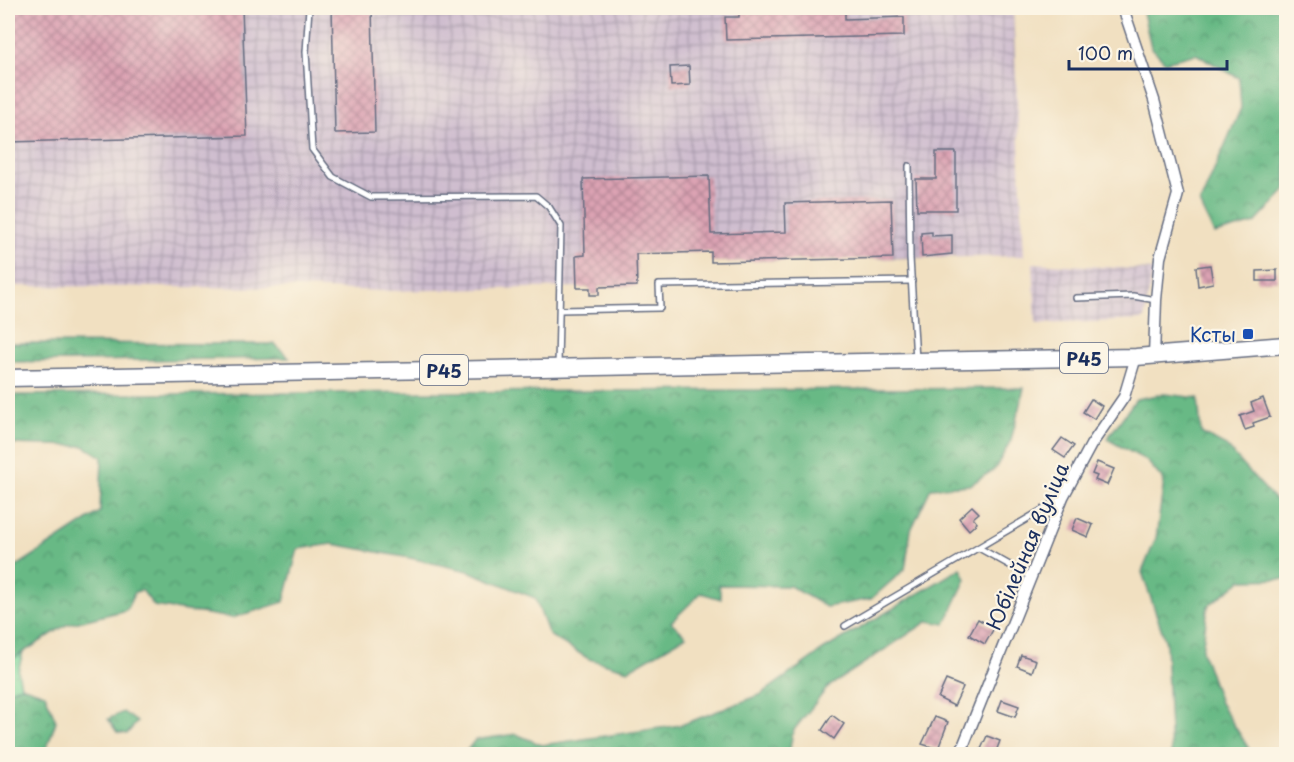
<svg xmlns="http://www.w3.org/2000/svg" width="1294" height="762" viewBox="0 0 1294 762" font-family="'Playpen Sans',sans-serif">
  <defs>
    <pattern id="industrial-grid" width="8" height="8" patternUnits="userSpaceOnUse" patternTransform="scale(1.5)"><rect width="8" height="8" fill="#cfbdcf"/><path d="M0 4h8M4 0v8" fill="none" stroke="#a79aab"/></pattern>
    <pattern id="grass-dots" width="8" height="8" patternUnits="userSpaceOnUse" patternTransform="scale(1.5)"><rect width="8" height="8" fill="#7fd99e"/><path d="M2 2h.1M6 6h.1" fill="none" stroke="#6dbb8a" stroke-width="1.8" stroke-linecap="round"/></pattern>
    <pattern id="forest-crowns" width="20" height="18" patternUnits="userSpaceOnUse" patternTransform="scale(1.5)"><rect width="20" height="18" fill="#67b985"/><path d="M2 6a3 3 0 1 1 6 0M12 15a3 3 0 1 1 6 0" fill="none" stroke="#549770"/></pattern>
    <pattern id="building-cross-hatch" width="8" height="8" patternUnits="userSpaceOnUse" patternTransform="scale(1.5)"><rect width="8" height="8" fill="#dca3b3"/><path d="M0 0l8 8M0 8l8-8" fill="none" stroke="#b28595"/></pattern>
  </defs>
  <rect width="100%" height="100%" fill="#fcf5e5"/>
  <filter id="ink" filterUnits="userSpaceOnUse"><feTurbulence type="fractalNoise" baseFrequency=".0167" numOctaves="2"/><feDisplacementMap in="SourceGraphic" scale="12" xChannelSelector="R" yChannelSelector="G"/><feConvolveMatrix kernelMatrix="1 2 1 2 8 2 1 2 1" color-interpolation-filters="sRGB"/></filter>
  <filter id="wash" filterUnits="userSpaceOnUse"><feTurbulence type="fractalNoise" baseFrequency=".008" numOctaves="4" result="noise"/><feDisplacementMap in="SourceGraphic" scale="24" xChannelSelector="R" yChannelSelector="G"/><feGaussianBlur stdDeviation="1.35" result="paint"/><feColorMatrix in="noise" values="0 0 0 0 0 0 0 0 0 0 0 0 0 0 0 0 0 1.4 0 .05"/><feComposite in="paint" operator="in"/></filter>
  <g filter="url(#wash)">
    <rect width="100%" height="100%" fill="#f1e0c1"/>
    <!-- industrial -->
    <g fill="url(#industrial-grid)">
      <polygon points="8,8 1013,8 1024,256 711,262 711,252 636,254 637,286 383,291 296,288 8,286"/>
      <polygon points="1033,263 1153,270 1144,320 1036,324"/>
    </g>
    <!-- grass -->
    <polygon fill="url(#grass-dots)" stroke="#4d847e" stroke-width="1.5" points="23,652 18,671 21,686 8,691 8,662"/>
    <!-- forest -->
    <g fill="url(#forest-crowns)" stroke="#417472" stroke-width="1.5">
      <polygon points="1142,8 1286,8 1286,190 1255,223 1214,234 1200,203 1241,108 1239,78 1196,54 1165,62 1151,47"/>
      <polygon points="8,343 275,344 289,358 8,362"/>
      <polygon points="1024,388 1011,440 995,469 970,485 931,488 911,530 905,569 871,599 826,607 790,586 719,585 721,599 701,593 671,622 686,636 628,670 589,659 549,635 535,598 468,571 410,558 333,544 298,549 284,602 232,618 154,606 142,590 135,592 126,610 66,625 8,662 8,572 100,512 102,457 84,446 8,444 8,395"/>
      <polygon points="1164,394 1198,398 1201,433 1226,446 1286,512 1286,579 1242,580 1208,606 1202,651 1220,703 1249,749 1248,754 1171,754 1166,643 1142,572 1156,538 1164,481 1147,461 1107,439 1136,399"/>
      <polygon points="961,568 966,579 945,624 928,621 828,687 793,731 789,754 464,754 475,740 516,734 542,745 681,725 760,695 823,650"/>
      <polygon points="21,686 45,694 56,721 45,754 25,754 8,747 8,691"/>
      <polygon points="123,712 137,722 127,734 117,732 108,719"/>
    </g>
    <g id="blocks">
      <!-- building -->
      <g fill="url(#building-cross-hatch)">
        <polygon points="8,8 242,8 247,136 8,142"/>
        <polygon points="332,8 372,8 375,132 335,133"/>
        <polygon points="845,9 845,19 904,17 904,36 726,40 725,17 739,17 739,11"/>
        <polygon points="689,66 690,85 671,86 670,67"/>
        <polygon points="936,152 956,152 956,210 917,210 916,179 936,179"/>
        <polygon points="709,176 711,234 786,232 785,203 891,200 893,258 711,262 711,252 636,254 637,286 599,287 599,295 590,295 590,288 577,288 576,256 585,255 583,179"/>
        <polygon points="932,232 932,236 952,235 952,254 922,257 921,233"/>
        <polygon points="1210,265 1213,283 1198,286 1196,267"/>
        <polygon points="1277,270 1277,281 1257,281 1257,271"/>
        <polygon points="1263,398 1270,417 1253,423 1254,427 1245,430 1240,416 1254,411 1251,403"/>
        <polygon points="1091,399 1102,406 1094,419 1083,412"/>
        <polygon points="1062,438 1074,446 1065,458 1053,450"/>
        <polygon points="1097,462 1114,469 1107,485 1095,480 1097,476 1092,474"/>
        <polygon points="972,506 979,513 973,518 977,523 969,530 959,518"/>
        <polygon points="1077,518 1093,525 1088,537 1072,530"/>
        <polygon points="978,619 994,628 985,644 969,635"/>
        <polygon points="1021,655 1036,660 1032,672 1017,666"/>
        <polygon points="946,680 963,687 954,706 938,698"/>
        <polygon points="1002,700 1019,706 1015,717 998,711"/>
        <polygon points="832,715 844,724 834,739 822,730"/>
        <polygon points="935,717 948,722 938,749 922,744"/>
        <polygon points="987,736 1000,741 995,754 981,749"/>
      </g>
    </g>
  </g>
  <g filter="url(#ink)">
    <use href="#blocks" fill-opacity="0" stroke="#666d81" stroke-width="1.5"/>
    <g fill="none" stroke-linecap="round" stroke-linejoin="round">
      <!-- lane casing -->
      <g stroke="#666d81" stroke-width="8">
        <g id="lane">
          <polyline points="309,8 306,52 312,149 333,177 371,197 536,196 549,207 561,226 558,366"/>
          <polyline points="909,166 910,258 916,360"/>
          <polyline points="1076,298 1133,296 1156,300"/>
          <polyline points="560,310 660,308 659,285 912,281"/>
          <polyline points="979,548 1031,577"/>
          <polyline points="845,626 1059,500"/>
        </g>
      </g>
      <!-- street casing -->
      <g stroke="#666d81" stroke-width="13">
        <g id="street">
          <polyline points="1123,8 1154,100 1178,194 1160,258 1156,300 1154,356"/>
          <polyline points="960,754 1063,497 1091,445 1124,397 1136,357"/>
        </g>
      </g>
      <!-- primary casing -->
      <g stroke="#666d81" stroke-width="19">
        <polyline id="primary" points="8,378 1136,357 1286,345"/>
      </g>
      <!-- lane -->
      <use href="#lane" stroke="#fff" stroke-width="5"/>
      <!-- street -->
      <use href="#street" stroke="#fff" stroke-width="10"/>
      <!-- primary -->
      <use href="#primary" stroke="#fff" stroke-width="16"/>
    </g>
  </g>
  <!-- markers -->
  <rect fill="#1a4fb4" stroke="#fcf5e5" stroke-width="2" x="1242" y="328" width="12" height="12" rx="3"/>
  <g text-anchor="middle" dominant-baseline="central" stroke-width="4.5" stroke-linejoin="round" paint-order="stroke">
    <!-- shield labels -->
    <g fill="#fcf5e5" stroke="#5e6a86" stroke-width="1.5">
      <rect x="1060" y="343" width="48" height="30" rx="4.5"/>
      <rect x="420" y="355" width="48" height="30" rx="4.5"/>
    </g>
    <g font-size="18" font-weight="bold" fill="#1b2f5e">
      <text x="1084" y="358">Р45</text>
      <text x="444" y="370">Р45</text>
    </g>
    <!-- transit labels -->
    <g font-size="20" fill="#164399" stroke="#fcf5e5" text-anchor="end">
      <text x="1236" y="334">Ксты</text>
    </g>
    <!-- street labels -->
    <g font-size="20" fill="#1b2f5e" stroke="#fcf5e5">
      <text transform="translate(1027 546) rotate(-67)">Юбілейная вуліца</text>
    </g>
  </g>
  <!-- margin -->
  <rect width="1294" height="762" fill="none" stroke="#fcf5e5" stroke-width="30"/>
  <!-- scale -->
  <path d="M1069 60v9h158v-9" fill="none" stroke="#1b2f5e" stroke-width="3"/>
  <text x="1078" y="60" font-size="18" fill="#1b2f5e" stroke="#fcf5e5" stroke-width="4.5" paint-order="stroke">100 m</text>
</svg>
